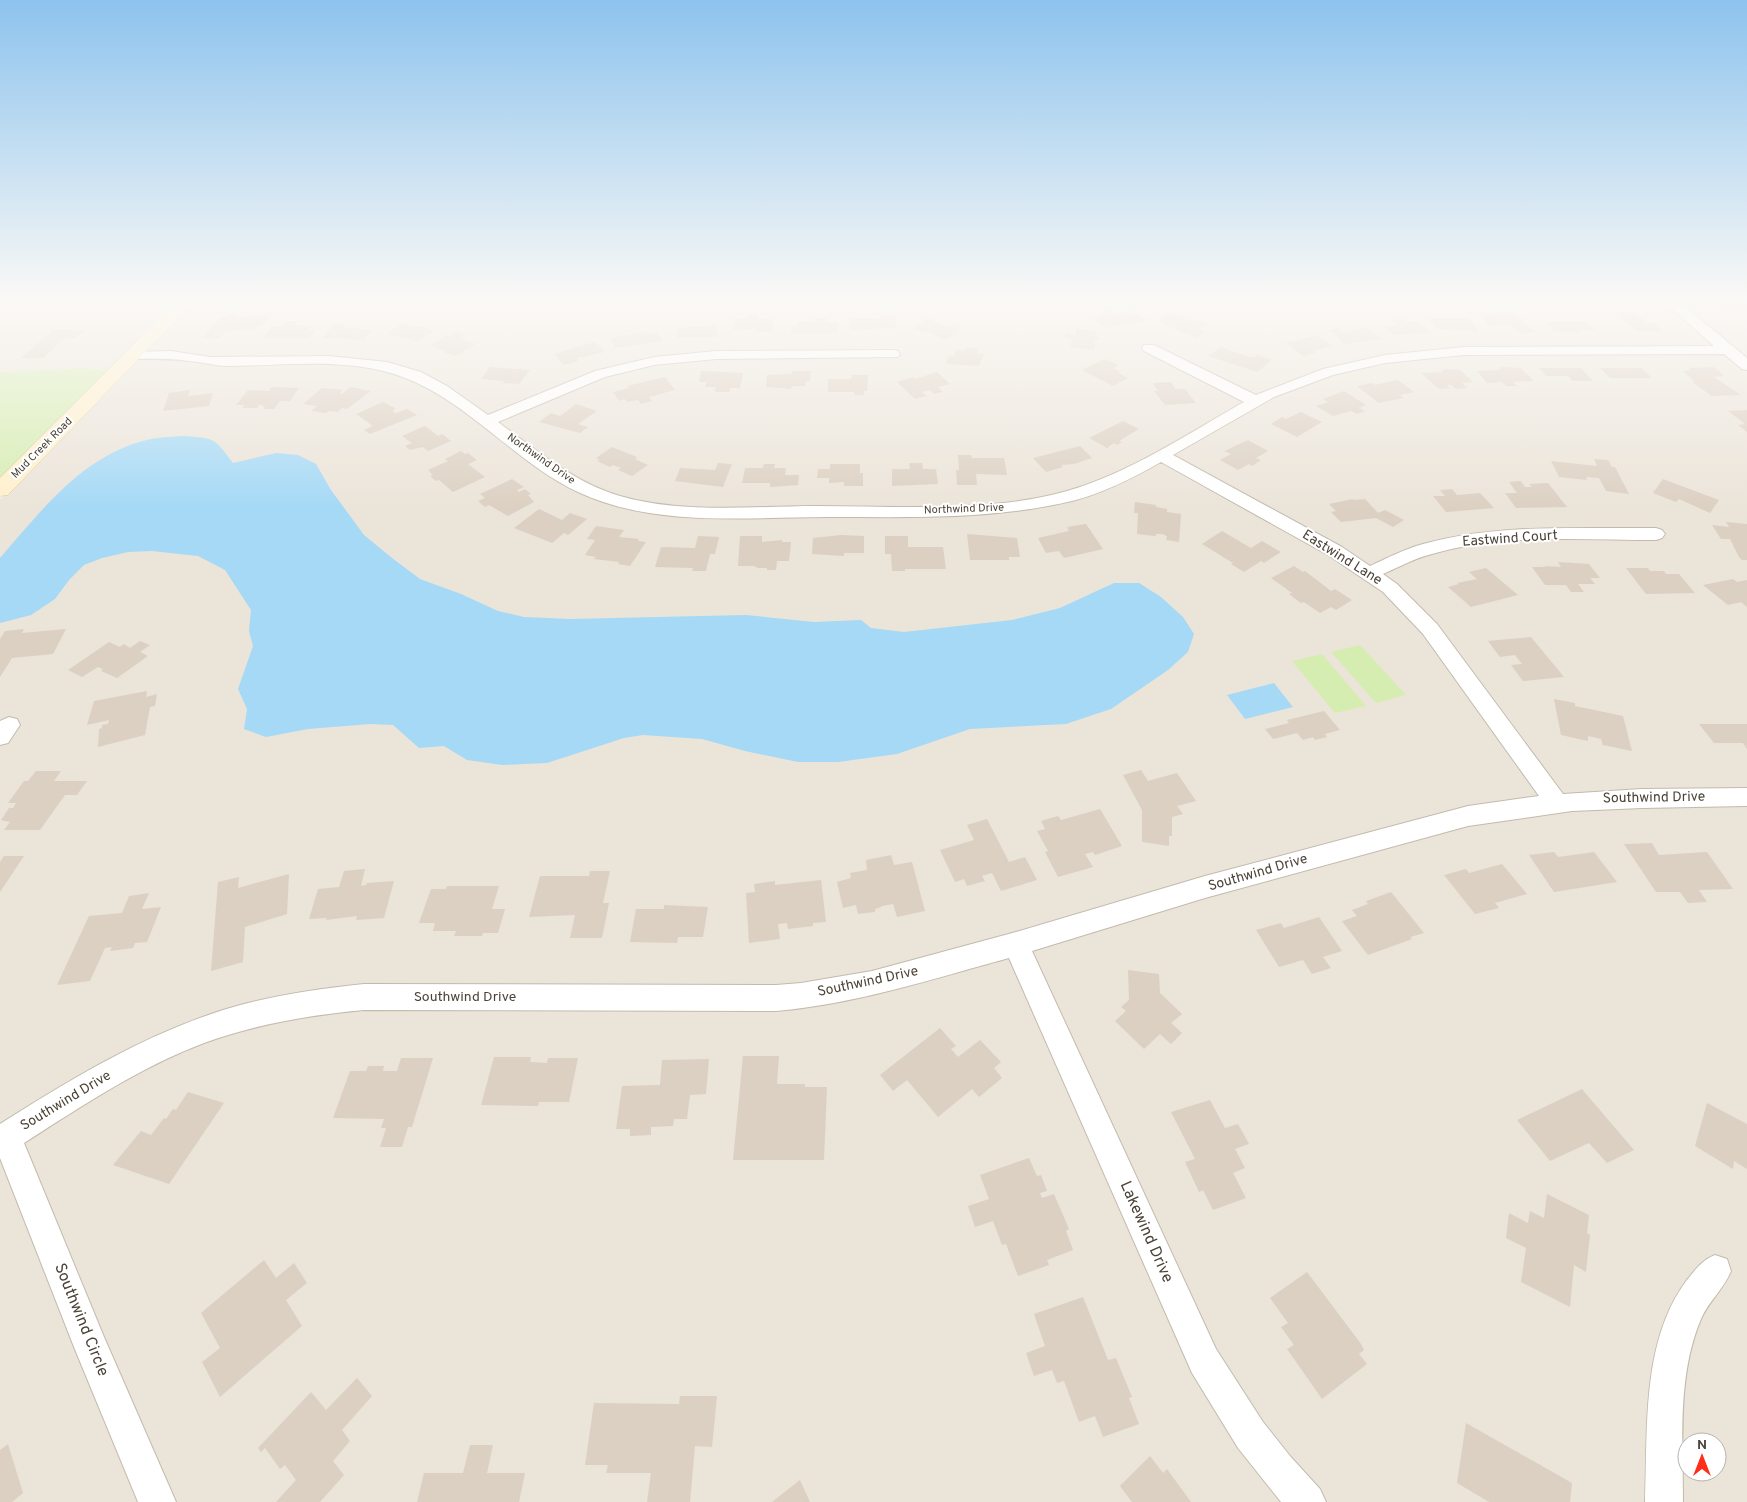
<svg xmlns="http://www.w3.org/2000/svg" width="1747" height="1502" viewBox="0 0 1747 1502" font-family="Overpass,sans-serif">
  <rect width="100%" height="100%" fill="#f6f2eb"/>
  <!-- residential -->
  <g fill="#ebe4d9" fill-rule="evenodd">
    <polygon points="0,299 176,299 107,371 84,368 0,372"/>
    <path d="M195,299H1747V1502H0V499ZM1687,1442H1717V1472H1687Z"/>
  </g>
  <!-- green -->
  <g fill="#d6edb2">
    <polygon points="84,368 107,371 0,479 0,372"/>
    <polygon points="1360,645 1406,695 1376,703 1331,652"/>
    <polygon points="1322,654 1366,706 1335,713 1292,661"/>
  </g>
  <!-- water -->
  <g fill="#a5d9f6">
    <path d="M182,436C214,438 214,437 233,463L276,453L298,455L316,464L331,490L364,535L392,558L420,579L461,594L498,611L524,617L570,619L746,615L814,622L861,620L871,628L904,632L1012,620L1060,608L1114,583H1139L1161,597L1183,617L1194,634L1188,652L1168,670L1111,709L1066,724L970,729L897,754L838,762H798L745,751L702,739L643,735L624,738L547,763L502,765L467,760L444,746L419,748L393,725L370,724L308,729L266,737L244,729L247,709L238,689L253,646L249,631L251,610L225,570L198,556L152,551L128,552L102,558L84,565L69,580L55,599L31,615L0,623V558C41,511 83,455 147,440C158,437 170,437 182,436Z"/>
    <polygon points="1274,683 1293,707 1245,719 1227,695"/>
  </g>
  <!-- building -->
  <g fill="#dcd0c2">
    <polygon points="102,299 125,299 122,302 98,302"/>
    <polygon points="1713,299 1745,299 1747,303 1742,303 1747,307 1747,310 1725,310"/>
    <polygon points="1110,311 1113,314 1129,311 1133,314 1138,313 1146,321 1104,328 1093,317 1103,316 1099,312"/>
    <polygon points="1494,311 1515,313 1526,325 1536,332 1522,334 1510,325 1490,326 1479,313 1496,313"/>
    <polygon points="1615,312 1634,312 1647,323 1654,323 1663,331 1636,331"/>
    <polygon points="232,313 238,313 239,314 237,317 271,315 262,326 258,326 256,329 226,331 220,338 202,338 221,317 225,317"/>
    <polygon points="1170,313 1194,322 1197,320 1207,323 1199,329 1205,332 1197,338 1164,325 1166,324 1158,321"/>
    <polygon points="895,314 896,328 850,330 850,318 880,319 879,315"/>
    <polygon points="748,315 758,315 758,319 773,319 772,332 756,332 756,329 733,330 735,319 747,319"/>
    <polygon points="827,318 827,322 838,322 838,333 791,334 792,326 798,326 799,322 814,322 814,319"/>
    <polygon points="1445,318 1469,318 1479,331 1437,329 1428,319"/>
    <polygon points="927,319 949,327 954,324 962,327 956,331 960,332 946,340 928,332 926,333 912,328"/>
    <polygon points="1402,319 1406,322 1418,321 1432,333 1393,335 1383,326 1397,325 1392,320"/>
    <polygon points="286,321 298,321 295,325 311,326 308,330 315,330 309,338 263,338 273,326 282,326"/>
    <polygon points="1546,322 1587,322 1595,330 1580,330 1581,332 1572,332 1573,333 1555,332"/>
    <polygon points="335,324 345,325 342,327 372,330 364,340 322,338"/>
    <polygon points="401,324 422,327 434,330 418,342 387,334"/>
    <polygon points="717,325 718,337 677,338 677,328"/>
    <polygon points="1077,328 1097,331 1096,337 1099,337 1098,340 1095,340 1094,343 1096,343 1094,350 1070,347 1073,339 1065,337 1067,333 1075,335"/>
    <polygon points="1340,328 1344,332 1367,328 1382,339 1344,344 1329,330"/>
    <polygon points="53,330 85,330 76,338 65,338 43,358 21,358"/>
    <polygon points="457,332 466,335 460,339 476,344 456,356 443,352 447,350 442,350 430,345 447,335 450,336"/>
    <polygon points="648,332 649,334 658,332 662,341 615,348 611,338"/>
    <polygon points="1317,335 1332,346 1314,350 1317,352 1303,356 1286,343"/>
    <polygon points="595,342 605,352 577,358 579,361 564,365 554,354"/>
    <polygon points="966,347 979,348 977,353 984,354 979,366 946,364 949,356 954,356 956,350 964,351"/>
    <polygon points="1221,347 1249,357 1254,357 1257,354 1272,360 1257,372 1208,356"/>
    <polygon points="1105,359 1118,365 1113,368 1121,372 1118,373 1128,378 1113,386 1082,370"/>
    <polygon points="490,367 530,370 519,384 503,383 504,381 481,379"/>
    <polygon points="1499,367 1521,368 1534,381 1513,382 1517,386 1506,386 1502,382 1487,383 1477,371 1501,370"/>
    <polygon points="1714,367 1724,376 1714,377 1741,395 1712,396 1692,382 1695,382 1683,371 1691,370 1689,368"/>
    <polygon points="1539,368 1581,368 1593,381 1572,381 1568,376 1546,376"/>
    <polygon points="1600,368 1641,368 1652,378 1610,378"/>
    <polygon points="1448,369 1460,370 1473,382 1462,383 1467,388 1456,389 1451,385 1447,385 1450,388 1439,389 1421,373 1443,372 1441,370"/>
    <polygon points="701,371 743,373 740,388 730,388 730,392 715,392 716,387 705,387 707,382 699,382"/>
    <polygon points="792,371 811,371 810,381 806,381 805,386 793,386 790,389 766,387 767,375 791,374"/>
    <polygon points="937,372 950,384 938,387 943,392 934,394 930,390 922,392 927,396 915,399 897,382 913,377 915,379"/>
    <polygon points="852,375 868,375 867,391 864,391 864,395 854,395 854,392 828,392 828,379 851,379"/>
    <polygon points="665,377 675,390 649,397 652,401 641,404 638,400 627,402 625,399 619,401 613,392 629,388 627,386"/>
    <polygon points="1398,380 1414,392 1400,395 1404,398 1379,403 1357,386 1372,383 1375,385"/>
    <polygon points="1171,382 1175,389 1185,389 1196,403 1165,405 1154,391 1158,391 1153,383"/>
    <polygon points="272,387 299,388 290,401 280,401 274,409 264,409 265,407 263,407 263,405 259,405 257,408 242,408 245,405 236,405 248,390 269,391"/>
    <polygon points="350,387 371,391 347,409 342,408 338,412 329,411 326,413 311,411 317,406 303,404 322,388 343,390 340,393 342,394"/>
    <polygon points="190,390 188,396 213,393 209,406 163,411 169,393"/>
    <polygon points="1344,391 1366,405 1359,408 1365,411 1357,414 1351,411 1333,416 1316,406 1328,402 1323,399"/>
    <polygon points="383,402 395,408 393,412 396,413 407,409 417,415 370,434 364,430 373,426 356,414"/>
    <polygon points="576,404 597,411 578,424 588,427 580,433 539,422 551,413 560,416"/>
    <polygon points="1747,410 1747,432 1738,425 1745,424 1728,411"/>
    <polygon points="1301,412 1322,422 1297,437 1271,424 1282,417 1286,419"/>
    <polygon points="1123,421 1139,429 1119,441 1122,442 1117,445 1114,443 1107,448 1089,438"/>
    <polygon points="425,426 438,436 442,434 451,441 428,451 423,447 410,450 405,446 412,443 402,436"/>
    <polygon points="1248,440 1268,451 1256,458 1261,460 1252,466 1249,464 1238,470 1220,460 1231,454 1224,451"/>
    <polygon points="1080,446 1092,458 1074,464 1061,465 1063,467 1046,472 1033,458"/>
    <polygon points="612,447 637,457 635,459 648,465 632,476 618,470 621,468 613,465 610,467 597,461 600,460 596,458"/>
    <polygon points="461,451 465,454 468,453 477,460 468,464 485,477 453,492 439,480 436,481 431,477 432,474 428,470 448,461 445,459"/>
    <polygon points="958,455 971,455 972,458 1004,458 1007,475 976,474 977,485 957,485 956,470 959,470"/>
    <polygon points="1594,459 1608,460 1612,467 1615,467 1629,494 1606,491 1599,478 1586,477 1587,480 1559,477 1551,461 1597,466"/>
    <polygon points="718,463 732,464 723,487 675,481 680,468 715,470"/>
    <polygon points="909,463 922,463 923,469 936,469 938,484 892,486 892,469 910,469"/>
    <polygon points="764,464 775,464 774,468 786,468 785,475 799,475 798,485 770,487 770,483 742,483 745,468 763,468"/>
    <polygon points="830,464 860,464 860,473 863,473 863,486 844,486 844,482 829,483 829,478 817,478 818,469 830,469"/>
    <polygon points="512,479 524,487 517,490 519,492 525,489 531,494 528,495 534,502 508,516 489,505 485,507 478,501 485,498 480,494"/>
    <polygon points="1663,479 1719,500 1710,513 1679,499 1676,502 1653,493"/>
    <polygon points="1521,481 1525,487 1532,487 1529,484 1548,483 1567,507 1516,508 1505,493 1517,493 1509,482"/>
    <polygon points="1452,489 1457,495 1480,493 1494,508 1446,512 1433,496 1445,496 1440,490"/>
    <polygon points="1353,499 1354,500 1365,499 1378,513 1385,510 1404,520 1393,527 1376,518 1341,522 1331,512 1336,511 1329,504"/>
    <polygon points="1135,502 1156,505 1156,507 1167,509 1167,512 1181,514 1179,542 1166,540 1167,536 1162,534 1156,534 1156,536 1137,534 1138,513 1134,513"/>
    <polygon points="539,509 562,520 570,513 587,519 568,535 564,533 552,543 514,528"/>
    <polygon points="1726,522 1747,524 1747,560 1742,560 1739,557 1730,539 1721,539 1712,525 1729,527"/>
    <polygon points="1086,524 1103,549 1064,558 1059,551 1046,553 1038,538 1069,531 1067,527"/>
    <polygon points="596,526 624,530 619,537 639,539 638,541 646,542 630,566 618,564 619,562 594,559 596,557 585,555 595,540 587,539"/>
    <polygon points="1222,531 1251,548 1262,541 1281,552 1264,563 1261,561 1244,572 1231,564 1233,563 1202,544"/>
    <polygon points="967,534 1017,538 1020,557 1009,557 1009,560 970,560"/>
    <polygon points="841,535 864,536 864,553 844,553 844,556 812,554 813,538"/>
    <polygon points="698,536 719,537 715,554 710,554 706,571 692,571 693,568 655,567 661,547 695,548"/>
    <polygon points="740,536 762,536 762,542 782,540 782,542 791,542 789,561 777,561 776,570 767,570 767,568 758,568 754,566 738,566"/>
    <polygon points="885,536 908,536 908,547 943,547 946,569 905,569 905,571 892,571 891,554 885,554"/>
    <polygon points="1558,562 1589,564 1600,578 1590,578 1595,584 1578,584 1584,592 1571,592 1566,585 1545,585 1532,567 1546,567 1544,566 1561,567"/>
    <polygon points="1294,566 1303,572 1305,571 1331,591 1335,589 1352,600 1336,610 1331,607 1320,613 1304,602 1301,603 1289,594 1292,593 1271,578"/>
    <polygon points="1486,568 1518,595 1471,607 1448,587 1459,584 1457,583 1477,579 1469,572"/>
    <polygon points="1626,568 1648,568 1650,571 1664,571 1666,574 1679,574 1695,593 1646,594"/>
    <polygon points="1733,579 1737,582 1747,580 1747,607 1741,602 1728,605 1703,585"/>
    <polygon points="24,629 22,633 66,629 53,654 12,658 0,677 0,639 5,631"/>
    <polygon points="1531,637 1564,677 1523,681 1511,665 1522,664 1515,655 1500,657 1488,641"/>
    <polygon points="140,641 150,645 140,652 148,656 117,678 101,671 103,669 98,667 82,677 68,670 109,642 120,647 124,644 130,648"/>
    <polygon points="147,691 146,697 157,694 155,706 150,707 145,735 98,747 99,729 102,728 102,725 108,724 109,720 87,725 94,701"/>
    <polygon points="1554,699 1575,703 1575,706 1623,716 1632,751 1603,745 1601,739 1588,736 1588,741 1561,735"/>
    <polygon points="1324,711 1340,730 1325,734 1327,737 1315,740 1313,737 1303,740 1297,733 1273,739 1265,729 1289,723 1287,720"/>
    <polygon points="1699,724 1747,724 1747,749 1743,743 1714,743"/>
    <polygon points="1141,770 1148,781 1177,773 1196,801 1177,806 1183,814 1172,817 1172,836 1169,836 1169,846 1142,842 1142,810 1123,775"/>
    <polygon points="36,771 61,771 54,781 87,781 77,795 65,795 40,830 4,830 10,822 1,820 9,808 13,808 16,803 8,803 24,781 28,781"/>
    <polygon points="1100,809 1122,846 1095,855 1093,852 1085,854 1093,867 1058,877 1045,852 1048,851 1037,831 1045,829 1041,821 1058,816 1061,820"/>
    <polygon points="987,819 1009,862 1025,857 1037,880 1001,891 992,873 982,876 985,881 967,886 964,879 955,882 940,850 974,840 967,825"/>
    <polygon points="1652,843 1659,855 1707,852 1733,889 1699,890 1707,902 1688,903 1680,892 1656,892 1624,844"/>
    <polygon points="1554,852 1558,857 1594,852 1617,882 1554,892 1529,855"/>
    <polygon points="891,855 894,865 912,862 925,911 897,917 893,904 882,906 881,907 875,909 875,912 858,914 856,905 843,908 837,882 851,878 850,873 867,870 866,860"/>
    <polygon points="4,856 24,856 0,892 0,862"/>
    <polygon points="1502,864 1527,894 1495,903 1499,908 1475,914 1444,875 1466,869 1469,873"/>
    <polygon points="365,869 361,886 366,885 367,883 394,881 384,918 356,920 357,916 326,920 327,918 309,919 318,889 339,887 344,871"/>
    <polygon points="590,871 610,871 603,903 609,903 602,938 570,938 575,915 529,917 540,876 589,876"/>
    <polygon points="289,874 287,914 245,927 243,962 211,971 218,882 239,877 238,888"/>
    <polygon points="821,880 826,922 813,923 813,926 788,929 787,923 778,924 780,939 749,943 746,893 755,892 754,884 775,881 775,885"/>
    <polygon points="447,886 499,886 492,909 505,909 498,933 483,933 482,936 454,936 456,931 433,931 435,923 419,923 431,889 446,889"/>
    <polygon points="1391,892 1424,933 1410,937 1412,939 1368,955 1342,921 1357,916 1352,910 1368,904 1366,901"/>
    <polygon points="149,893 142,909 161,907 147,942 135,943 133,948 110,951 112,947 105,948 90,981 57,985 89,916 122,913 129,896"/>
    <polygon points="664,905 708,907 703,937 678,937 677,943 630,942 636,909 664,909"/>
    <polygon points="1319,917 1342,951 1323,957 1331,968 1312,974 1303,960 1279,967 1256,930 1281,923 1284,928"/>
    <polygon points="1128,970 1159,974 1160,993 1182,1014 1171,1023 1182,1033 1171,1044 1160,1034 1144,1049 1115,1021 1126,1011 1121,1007 1129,1000"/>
    <polygon points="940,1028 956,1046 951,1049 958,1057 980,1040 1001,1062 994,1068 1002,1078 979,1097 972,1089 938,1117 907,1080 893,1091 880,1075"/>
    <polygon points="743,1056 779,1056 777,1084 805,1084 805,1087 827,1087 824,1160 733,1160"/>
    <polygon points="494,1057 531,1057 530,1062 547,1063 548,1058 578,1058 569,1102 539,1102 538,1106 481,1105"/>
    <polygon points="401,1058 433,1058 412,1127 408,1127 402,1147 380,1147 386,1128 381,1128 384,1119 333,1118 350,1071 366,1071 368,1066 384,1066 383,1071 397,1071"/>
    <polygon points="709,1059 706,1094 690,1095 687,1119 674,1119 673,1126 651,1127 651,1135 630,1136 630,1129 616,1129 622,1086 660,1085 662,1060"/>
    <polygon points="1582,1089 1587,1095 1634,1150 1607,1163 1589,1143 1550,1161 1517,1120"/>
    <polygon points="188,1092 224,1103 169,1184 113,1165 141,1131 151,1135 164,1118 166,1119 173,1109 176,1110"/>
    <polygon points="1210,1100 1225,1128 1238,1124 1249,1144 1235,1149 1245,1168 1233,1173 1246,1198 1213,1210 1203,1190 1199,1192 1185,1162 1195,1159 1171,1112"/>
    <polygon points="1707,1103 1747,1124 1747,1169 1734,1161 1733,1169 1695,1146"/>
    <polygon points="1029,1158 1037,1176 1041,1175 1047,1191 1040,1193 1042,1198 1054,1194 1069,1229 1066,1231 1073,1250 1047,1260 1049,1265 1018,1276 1006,1244 1002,1245 993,1221 975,1227 968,1206 989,1199 980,1175"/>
    <polygon points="1547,1194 1589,1215 1587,1233 1590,1235 1586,1272 1574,1265 1570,1307 1521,1282 1526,1248 1506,1238 1509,1213 1528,1223 1530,1211 1544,1218"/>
    <polygon points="264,1260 276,1278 294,1263 307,1283 286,1300 302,1326 220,1397 202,1362 220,1348 201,1313"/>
    <polygon points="1307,1272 1361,1344 1364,1350 1359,1354 1367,1364 1322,1399 1287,1349 1294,1345 1281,1327 1288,1323 1270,1298"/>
    <polygon points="1083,1297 1108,1360 1116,1358 1132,1397 1129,1398 1139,1424 1103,1437 1095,1416 1079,1422 1064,1381 1057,1383 1052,1370 1034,1376 1026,1353 1045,1346 1034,1314"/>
    <polygon points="357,1378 372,1396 342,1430 350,1441 333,1461 344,1475 320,1502 276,1502 296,1480 285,1465 280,1469 265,1448 261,1452 258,1448 311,1392 326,1410"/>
    <polygon points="680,1396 717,1396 712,1447 695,1446 690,1502 647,1502 651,1473 606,1473 608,1465 585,1465 594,1403 679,1404"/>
    <polygon points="1466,1423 1572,1483 1570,1502 1489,1502 1457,1483"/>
    <polygon points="8,1444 23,1493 12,1502 0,1502 0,1450"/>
    <polygon points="470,1445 493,1445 487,1473 525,1473 519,1502 417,1502 424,1473 463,1473"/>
    <polygon points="1150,1456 1163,1473 1167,1469 1191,1502 1132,1502 1120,1486"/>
    <polygon points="800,1480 810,1502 772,1502"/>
  </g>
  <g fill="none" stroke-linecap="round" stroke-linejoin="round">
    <!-- street casing -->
    <g stroke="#c3baad" stroke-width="2">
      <g id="street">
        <path d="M1661,299H1676L1747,358V370L1742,369L1724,354L1464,355L1385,363L1333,375L1274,397L1173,455L1342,547L1370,566C1387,558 1405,549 1423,544C1498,523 1579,529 1656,528L1662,530L1665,534L1662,538L1656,540C1583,540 1503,533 1432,554C1415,558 1399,567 1383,574L1397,584L1437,624L1563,794L1642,789L1747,788V806L1642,808L1572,811L1468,826L1205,898L1032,951L1216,1349L1263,1422L1290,1456L1320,1489L1326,1502H1281L1238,1448L1192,1373L1009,958C932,979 856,1004 776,1011L364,1010C310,1015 256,1024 204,1043C140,1067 82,1106 24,1143L104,1337L176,1502H138L74,1347L0,1158V1124C71,1079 142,1036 223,1010C268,996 316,989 364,984L776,985L801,983L872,971L1016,932L1205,876L1468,806L1539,796L1423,634L1383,592L1328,555L1161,462C1133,478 1104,493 1072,501C992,520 911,517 830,517C747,517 655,528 578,492C511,461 462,392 387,372C335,358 279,366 225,366C212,365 201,362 188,361C170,358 152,359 134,359L129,358L127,355L129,352L171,351L210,357L329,356L387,362L421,372L447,386L488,415L595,371L654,357L716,351L893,350L898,351L900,354L898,357L716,359L654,365L605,377L498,422C536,450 573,482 620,496C681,514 754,506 818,506C896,506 991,513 1067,491C1130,473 1187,434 1244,402L1144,351L1142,348L1144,345H1154L1256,395L1323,369L1385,355L1464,347L1714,346Z"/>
        <polygon points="9,717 17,719 20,725 8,743 0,745 0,721"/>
        <path d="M1715,1255L1727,1259L1731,1271C1724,1289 1708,1302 1701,1319C1677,1375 1683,1443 1683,1502H1645C1648,1429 1641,1341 1687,1280C1696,1269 1702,1260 1715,1255Z"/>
      </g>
    </g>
    <!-- secondary casing -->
    <g stroke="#d9c498" stroke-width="1">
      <polygon id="secondary" points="179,299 196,299 8,495 0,496 0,478"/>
    </g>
    <!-- street -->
    <use href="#street" fill="#fff" fill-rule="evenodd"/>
    <!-- secondary -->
    <use href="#secondary" fill="#fff0cc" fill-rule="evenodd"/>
  </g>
  <!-- sky -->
  <linearGradient id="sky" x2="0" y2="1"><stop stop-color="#8dc3ee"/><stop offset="0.59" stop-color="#fbf9f6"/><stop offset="1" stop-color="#fbf9f6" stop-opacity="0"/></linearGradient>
  <rect width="1747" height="509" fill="url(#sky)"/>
  <g text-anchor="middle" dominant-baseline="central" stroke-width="4" stroke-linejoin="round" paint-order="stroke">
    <!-- far-street labels -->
    <g font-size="11" fill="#4c4338" stroke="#fff">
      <text transform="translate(42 448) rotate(-45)">Mud Creek Road</text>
      <text transform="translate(541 459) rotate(35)">Northwind Drive</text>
      <text transform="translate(964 509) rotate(-2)">Northwind Drive</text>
    </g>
    <!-- street labels -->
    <g font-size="14" fill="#4c4338" stroke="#fff">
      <text transform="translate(1510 539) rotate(-4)">Eastwind Court</text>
      <text transform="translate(1342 558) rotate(32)">Eastwind Lane</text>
      <text transform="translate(1654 798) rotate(-1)">Southwind Drive</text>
      <text transform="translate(1258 873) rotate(-16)">Southwind Drive</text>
      <text transform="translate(868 982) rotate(-12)">Southwind Drive</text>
      <text x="465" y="997">Southwind Drive</text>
      <text transform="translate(66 1101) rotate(-31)">Southwind Drive</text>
    </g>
    <!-- near-street labels -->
    <g font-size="16" fill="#4c4338" stroke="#fff">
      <text transform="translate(1146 1232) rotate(66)">Lakewind Drive</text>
      <text transform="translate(81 1320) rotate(68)">Southwind Circle</text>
    </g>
  </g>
  <!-- north arrow -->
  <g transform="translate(1702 1457)"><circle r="24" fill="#ffffff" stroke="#b7b4af"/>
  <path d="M0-4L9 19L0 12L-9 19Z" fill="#ff2e19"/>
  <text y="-8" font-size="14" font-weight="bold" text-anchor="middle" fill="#4c4338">N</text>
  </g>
</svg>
